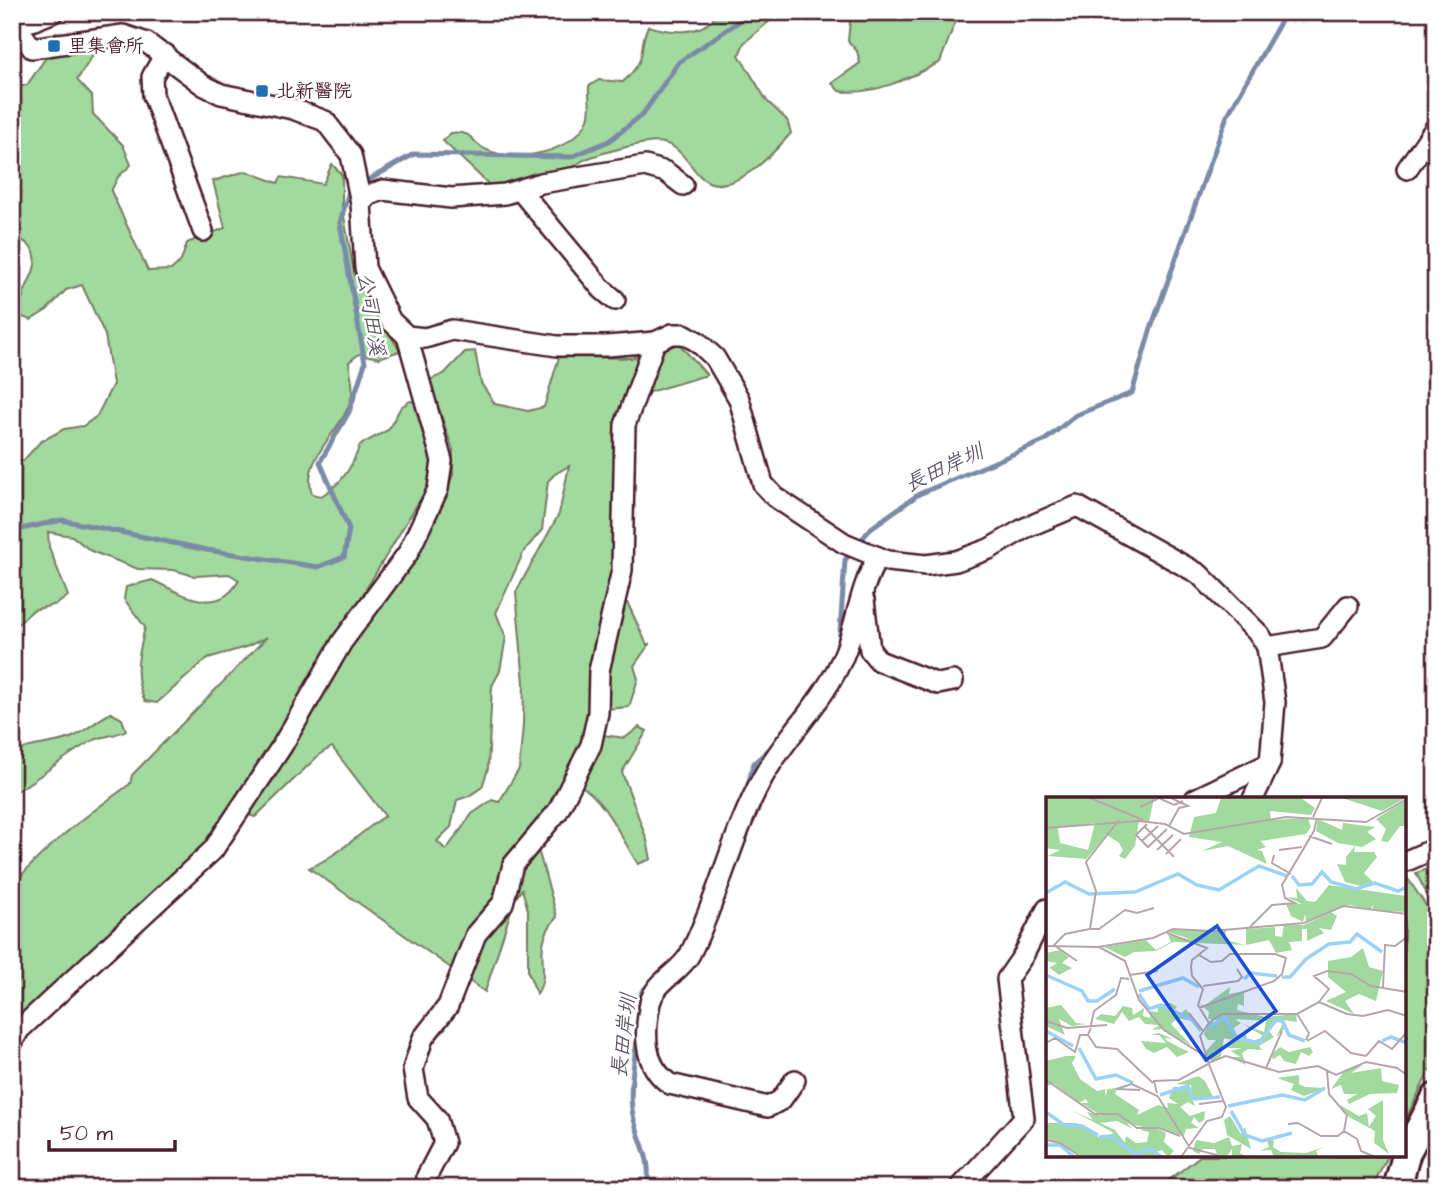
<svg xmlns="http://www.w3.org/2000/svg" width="1448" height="1200" viewBox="0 0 1448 1200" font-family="'Architects Daughter','LXGW WenKai TC',sans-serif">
  <rect width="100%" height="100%" fill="#fff"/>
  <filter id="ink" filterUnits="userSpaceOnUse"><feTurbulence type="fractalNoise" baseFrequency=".0143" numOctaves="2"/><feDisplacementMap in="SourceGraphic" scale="14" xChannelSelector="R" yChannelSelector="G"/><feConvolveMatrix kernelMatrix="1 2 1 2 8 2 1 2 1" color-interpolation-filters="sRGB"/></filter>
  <g filter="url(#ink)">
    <!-- green -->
    <g fill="#a1d99e" stroke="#767c64" stroke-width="2" fill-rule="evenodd">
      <path d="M717,12H780L744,43L739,55L767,101L787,120L791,133C774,153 726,206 698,174C683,157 676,138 647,143C633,145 596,154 584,160C566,170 550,188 533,201L498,193L443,141L450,133C475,130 470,143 487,150C517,164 575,152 588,119C592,108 588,97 589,86L599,80L623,82C651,55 636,53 648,26C671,33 705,37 717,12Z"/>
      <path d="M851,12H959L940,62C910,78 873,96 839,91L832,83L860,63L857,51L848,41Z"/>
      <path d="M100,44L77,80L92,96L93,114L123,145L131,165L118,177L111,191L148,271L171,270L181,261L187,243L225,228L213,181L246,171L278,183L281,177L323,184L332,164L342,175V205L355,278L400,351L379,358L359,354L349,362C350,373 354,385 352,395C345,431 300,456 312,494L321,496C342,484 352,467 360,445L388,430L401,407L410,401L420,403L436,473L219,833L12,1031V886C46,845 86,816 130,784L132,775L267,637L246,647L208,658L157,703L145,701C132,675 139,654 145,627L124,599L126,587L152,580C181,593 218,619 239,580L229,574L194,576L174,570L138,569L91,551L72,536L48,532L49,547L68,596L57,604L33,610L12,630V459L23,461L40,442L64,429L83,426L97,416L113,384L105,335L82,285L66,290L47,310L31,320L22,317C12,286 64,257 12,235V88L27,85L47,56Z"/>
      <path d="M679,344L707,375L642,394L634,415L623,593L647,645L650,643L634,666L638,679L629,707L607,709L603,735L625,738L639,727L647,731L622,772L647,840L651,859L638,864C621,838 605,799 578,784L538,849L557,917C529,948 553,968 537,994L528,972V910L522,889L514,901L485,992L309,868C338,856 359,833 385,816L332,747L320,754L255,817L246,814L275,778L335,667L422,538L453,475V450L429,380L444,374L465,352L475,351L481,383L495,404L528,411L544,407L559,357L631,358ZM569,466L559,514L516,592L524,683L523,725L519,769L499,802L492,800L472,814L446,850L437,841L451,827L457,800L469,796L482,787L488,769L492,686L500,671L506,637L496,613L524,551L542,530L548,481L555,474Z"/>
      <path d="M111,713L122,719L126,730C115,737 102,735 90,742C63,757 40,778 12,794V754C32,742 57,746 77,735C89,728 99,719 111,713Z"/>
      <polygon points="1436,866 1436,907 1434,908 1416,873"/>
      <polygon points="1404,873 1436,920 1436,1058 1404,1122"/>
      <polygon points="1200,1156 1388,1156 1372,1188 1245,1188 1235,1178 1215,1188 1159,1188"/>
    </g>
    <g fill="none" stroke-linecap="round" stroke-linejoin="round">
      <!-- stream -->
      <g stroke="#7a8aa7" stroke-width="5">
        <polyline points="12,531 62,520 207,550 318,567 344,557 349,529 320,462 349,412 365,363 340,223 349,191 414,154 571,157 609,141 643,114 679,62 753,12"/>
        <polyline points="859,543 871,528 919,494 1044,441 1076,415 1132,393 1151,328 1227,116 1286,12"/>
        <polyline points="839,647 845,560 853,551"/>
        <polyline points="746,792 754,763 774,745"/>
        <polyline points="640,1006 642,991 652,982"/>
        <path d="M638,1033C635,1058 629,1085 632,1109C635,1137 655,1159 646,1188"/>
      </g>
      <!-- street casing -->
      <g stroke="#4a1f2b" stroke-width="24">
        <g id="street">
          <polyline points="12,17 32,21 54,12"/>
          <polyline points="12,19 32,48 123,35 147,43 203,85 221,94 293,109 325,121 351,155 361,203 365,268 391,321 407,336 425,338 452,330 557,346 607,346 655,342 672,334 684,334 698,342 715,358 739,399 763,484 775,497 844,543 888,561 926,565 956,561 989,549 1025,528 1077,506 1199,574 1260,635 1267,647 1275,702 1270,763 1253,799"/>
          <polyline points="165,54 152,77 153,95 203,231"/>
          <polyline points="1407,169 1436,127"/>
          <polyline points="520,190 602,289 615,300"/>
          <polyline points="361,203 369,195 383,190 451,198 505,194 541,183 645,166 666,172 683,185"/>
          <polyline points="864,600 870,650 879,661 938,684 953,681"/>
          <polyline points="1267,647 1322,638 1348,606"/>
          <polyline points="1195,799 1270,763"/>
          <polyline points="1404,862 1436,848"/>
          <polyline points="12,1043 19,1030 213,850 282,746 342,642 408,553 438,489 442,461 407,336"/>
          <path d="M795,1080L781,1100L768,1107L670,1084C643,1066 644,1033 650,1003C655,981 680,973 690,954C719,897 732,833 763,777C787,734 827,699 845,652C858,619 859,589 878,557"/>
          <polyline points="426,1188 427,1176 444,1143 437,1119 418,1098 413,1069 423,1038 448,1006 476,934 503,903 513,865 558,811 591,745 598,713 599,671 622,570 625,425 655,342"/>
          <polyline points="960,1188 1024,1118 1007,979 1023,956 1047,909"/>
        </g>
      </g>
      <!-- secondary casing -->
      <g stroke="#4a1f2b" stroke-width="32">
        <polyline id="secondary" points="1397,1188 1407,1152 1436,1097"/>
      </g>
      <!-- street -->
      <use href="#street" stroke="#fff" stroke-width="19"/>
      <!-- secondary -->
      <use href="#secondary" stroke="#fff" stroke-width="26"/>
    </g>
  </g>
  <!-- markers -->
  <g fill="#1f6fb2" stroke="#fff" stroke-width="2.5">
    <rect x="47" y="39" width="14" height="14" rx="3.5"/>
    <rect x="255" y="84" width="14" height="14" rx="3.5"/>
  </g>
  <g text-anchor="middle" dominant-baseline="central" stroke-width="5" stroke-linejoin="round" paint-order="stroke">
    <!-- poi labels -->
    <g font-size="19" fill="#4a1f2b" stroke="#fff" text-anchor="start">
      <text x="68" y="46">里集會所</text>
      <text x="276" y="91">北新醫院</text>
    </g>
    <!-- water labels -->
    <g font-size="21" font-style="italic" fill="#625569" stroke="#fff">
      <text transform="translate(371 314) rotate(81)">公司田溪</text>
      <text transform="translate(944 468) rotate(-25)">長田岸圳</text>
      <text transform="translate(624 1036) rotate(-83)">長田岸圳</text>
    </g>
  </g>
  <!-- overview -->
  <g transform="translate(1046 797)">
    <rect width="360" height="360" fill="#fff"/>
    <path d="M0,1H108L103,25L93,24L89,49L79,62L73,59L77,53L73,46L61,38L40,62L2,59L14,53L0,51ZM49,26L42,53L14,46L12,31ZM175,1H255L269,11L265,18L224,14L225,23L262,21L265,30L260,37L214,44L220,50L211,53L216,54L221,67L182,49L156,54L176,45L143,40L148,20L170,16ZM296,1H360L336,14ZM360,3V29H354L342,45L335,44L340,32L330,22ZM272,22L296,33L297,26L329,30L321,35L330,42L316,50L292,46L270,34ZM309,49L308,55H328L331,60L318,76L327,85L315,89L299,85L291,67L300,68V60ZM283,88L360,99V115L326,113L328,107L324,113L304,108L260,124L259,117L257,125L245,119L240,107H256L241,100L251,101L250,91L261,104L269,105ZM285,115L291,119L285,133L273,131L278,136L261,144V132H256V144L243,145L246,153L230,156L223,143L200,148V132L229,130V139L236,140L238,127L258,128ZM127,133H180L179,143L199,148L127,145L110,154L88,155L79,160L58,150L100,143L110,153L125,145L122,138L147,143L122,135ZM317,151L323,170L337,174L330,204L313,197L299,204L308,217L280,204L300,195L282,180V164L305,160ZM14,153L23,160L16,166L26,171L13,178L4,171L0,173L11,166L0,164V156ZM184,190L183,197L198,194V209L192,207L191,213L219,220L250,217L251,225L238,223L246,240L238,232L230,240L237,226L231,225L223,234L228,240L213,249L216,253L202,252L196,256L200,268L184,260H194L185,254L196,251H181L187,243L178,241L175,259L167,266L159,255L170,243H162L158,237L164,225L176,224L162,222L163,215L153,206L158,209ZM189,222L220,224L218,235L197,227L219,240L202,245L200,237L189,238L188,231L195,226ZM125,206L131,210L125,216L133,218L140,212L151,227L150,231L146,224L132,221L125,227L146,249L116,232L106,233L113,228L99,227L93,220L83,224L76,215L68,227L49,222L55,217L69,219L77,209L86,211L87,218L98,211L97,219L104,221V214L112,215L111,208ZM15,208L30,226L40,227L26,229L13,222L19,238L0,229V211ZM113,236L127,242L119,241L121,244L143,255L131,260L121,250L108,256L100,252L95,244L120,246L113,238H104ZM234,250L243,255L264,250L267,255L263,259L255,255L250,267L238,264L234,258L227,262L225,258ZM20,259H30L26,266L34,282L51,294L59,292L60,300L61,292L71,291L69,297L93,313L91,318L112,308L122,311L121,306L132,307L123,301L127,290H141L149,309L142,305L134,310L144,319L159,314L158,323L153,326L148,320L145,326L153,331L140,332L138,339L110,331L120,336L118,345L128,354L122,360L116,353L110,355L117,360H39L0,342V326H31L54,341L68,336L27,314L47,323L41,315L56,319L35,306H42L40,302L33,306L8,287L0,289V264ZM71,324L87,332L81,326L101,331L94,333L103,335L101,345L90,346L80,339L79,346L69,333L54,326ZM317,268L305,276L335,271L336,284L353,288L351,296L324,297L303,307L301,303L311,297H298L295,288L285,292L299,273ZM253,278V287L259,290L280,291L258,299L245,293L248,287L231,281ZM152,279L159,284L167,300L146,301L145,288L130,287ZM337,303V343L343,357L328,346L329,334L303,320L294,308L313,319L321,316L323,330L330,319L322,312ZM184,319L195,337L199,330L205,352L181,338L178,323ZM183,340L186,349L196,347L194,356L201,360H186V352L181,359L171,357L169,352H157L153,357L147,354L150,343L168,346ZM220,340L228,344L227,350L235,355L260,356L278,350L270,354L273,360H228L225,353L214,354L223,350Z" fill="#a1d99e" fill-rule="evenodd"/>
    <path fill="none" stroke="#9ad2fa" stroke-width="3.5" d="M246,79L253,88L266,87L276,75L285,85L310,92L329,86L352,94L361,90M0,96L19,85L43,97L89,95L132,77L151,88L173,93L213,69L241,79M0,178L36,194L42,204H51L69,192M236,180H244L260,162L283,147L304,145L311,137L336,155M198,182L205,176L231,179M93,194L137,181L153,190M93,197L103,212L115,208L146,223L155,234M162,231L179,220L191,241L213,246L229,224L235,222L243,238L259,244M0,234L27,249M336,244L345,240L361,246M33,251L50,282L70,278L87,286M114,298L142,289L148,302L174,300M182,309L236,298L259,303L279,291M185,314L199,338L216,344L246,336M0,315L18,328L36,329L52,338M53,340L65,339L89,357L106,352L115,360M0,348H14L28,360"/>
    <path fill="none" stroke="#b7a5aa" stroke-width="2" d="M44,1L97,23M94,10L113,1L128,8L137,4M267,20L276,1M101,27L90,38L102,50L121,32M123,29L133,11L142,9L125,1M99,30L128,60M0,31L93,24L119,27L138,37L240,20L320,25L361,2M263,39L286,47M96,44L112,29M111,53L127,38M233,53L256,50M120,57L135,42M228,58L226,66L245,77M204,130L226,108L249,106L239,101L236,88L268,34L271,21M44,132H53L79,113L91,116L108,111M121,136L161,151L146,163L145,170L146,179L157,192L152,208L163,226L154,239L161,261M0,149L52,150L107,141L127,132L166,134L258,126L297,109L361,117M53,150L79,164L93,203L118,233L160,260L180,310L176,320L161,324L135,360M153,158L165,165L176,164L184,157H229L240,161L236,177L228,184L153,211M31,164L8,148L19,137L44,132L50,94L40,65L73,23M83,178L112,174M157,189L192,184L196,180L191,172M337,190L339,148L349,149L361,140M361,195L325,189L305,177L281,174L268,179L283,192L273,205L301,217L317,219L342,213L361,219M143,216L157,234M251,217L263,236L260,243M0,224L21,231L61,228M164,225L176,217H251L273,205M45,228L48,214L70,198L75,181L83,182M46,228L42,238L50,250L71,252L107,286M261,244L279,234L305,256L320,259M0,246L9,241L29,255L34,238H42M320,259L333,244L346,252L361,235M162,266L180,259L233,275L272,269L290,278L320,265L351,271L361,278M220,271L236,234M281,274L283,297L301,318L298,334L311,342L315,354L329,360M0,283L49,317H72L91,331H113L134,339M94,293L70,292L86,287L111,299M111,296L108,284L133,283L162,267M111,298L144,351L178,360M153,307L177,304M242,327L252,326L275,339H292L298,334M0,343L14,346L35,360"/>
    <path fill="#1d4ed8" fill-opacity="0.15" stroke="#1d4ed8" stroke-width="3.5" d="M171,129L230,214L160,263L101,178Z"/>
    <rect width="360" height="360" fill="none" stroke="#4a1f2b" stroke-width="3.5"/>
  </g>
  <!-- margin -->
  <rect width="1448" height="1200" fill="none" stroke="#fff" stroke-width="42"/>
  <rect x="21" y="21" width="1406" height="1158" fill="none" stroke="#4a1f2b" stroke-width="2.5" filter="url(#ink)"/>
  <!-- scale -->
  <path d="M49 1140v10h126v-10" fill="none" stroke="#4a1f2b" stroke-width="3.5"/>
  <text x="60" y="1140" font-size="21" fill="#4a1f2b" stroke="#ffffff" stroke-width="5" paint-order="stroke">50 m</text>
</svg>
